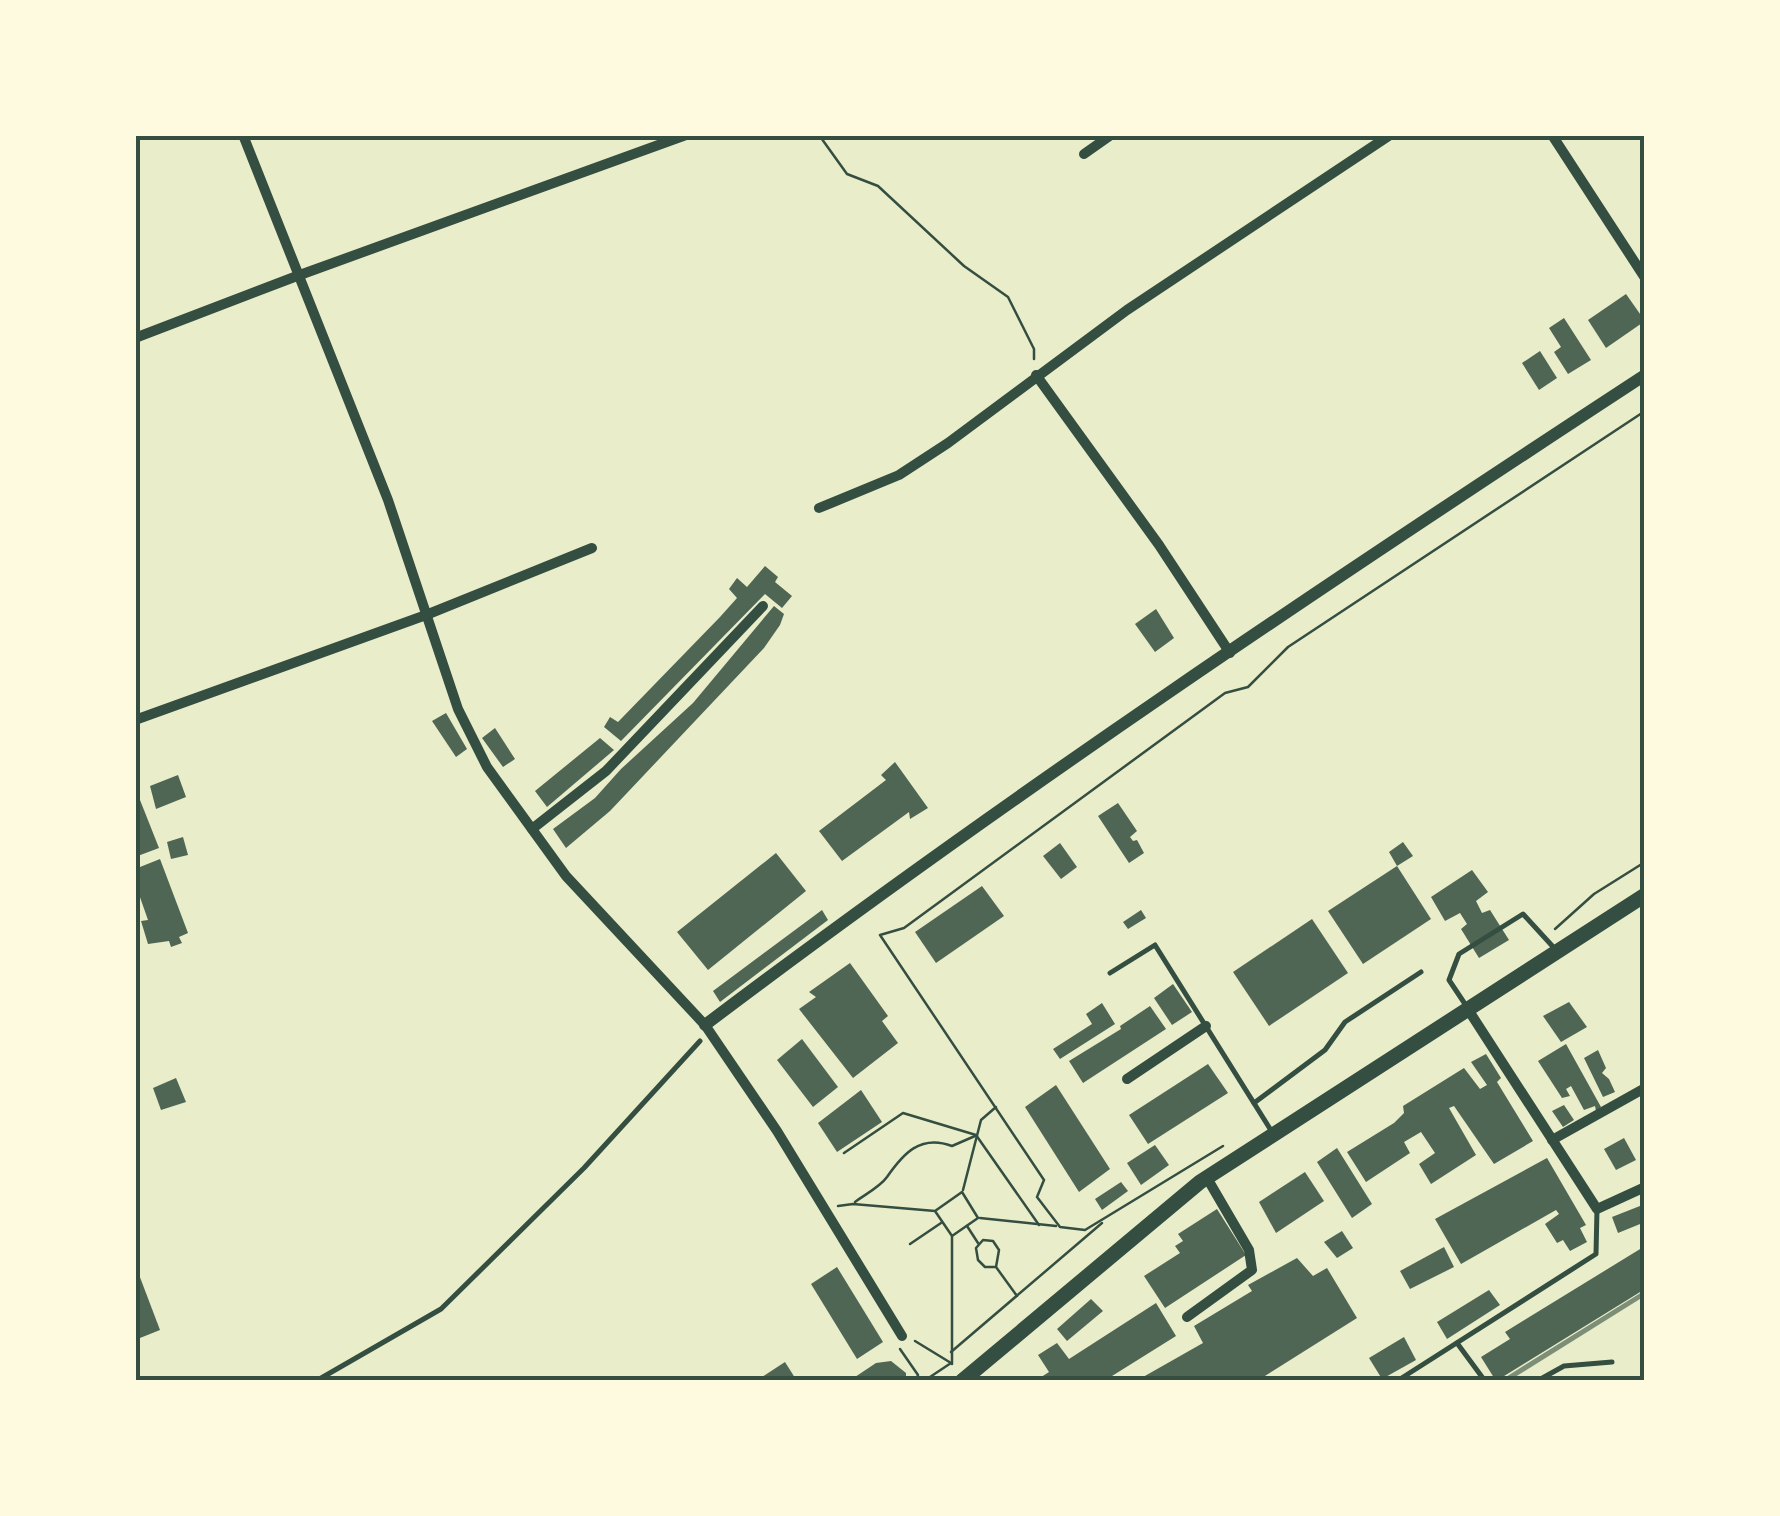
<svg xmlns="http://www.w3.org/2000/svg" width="1780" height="1516" viewBox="0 0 1780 1516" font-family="Barlow,sans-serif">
  <rect width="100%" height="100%" fill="#e9edc9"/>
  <!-- building -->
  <g fill="#4f6655">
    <polygon points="1626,294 1645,321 1606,348 1588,320"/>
    <polygon points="1564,318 1591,360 1568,374 1554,352 1561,347 1549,328"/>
    <polygon points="1540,351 1557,378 1539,390 1522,363"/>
    <polygon points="765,566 778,577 775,582 792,596 782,608 765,594 621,741 604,727 610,717 618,722 720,617 737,598 729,589 737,578 747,587"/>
    <polygon points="774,606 784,614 780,625 764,648 610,811 566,848 553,829 595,798 621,769 693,703"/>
    <polygon points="1156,609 1174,638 1155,652 1135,624"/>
    <polygon points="446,713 467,749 456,757 432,721"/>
    <polygon points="495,728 515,759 503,767 482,738"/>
    <polygon points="600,738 614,750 547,807 535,791"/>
    <polygon points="895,762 928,808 910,819 909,812 842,861 819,831 886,780 881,775"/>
    <polygon points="178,775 186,797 156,809 150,786"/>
    <polygon points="140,800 159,848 135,857 135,801"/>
    <polygon points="1118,803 1137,831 1130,837 1133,841 1137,840 1144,853 1129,863 1098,816"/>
    <polygon points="183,837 188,855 171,859 167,842"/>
    <polygon points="1403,842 1413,856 1397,866 1389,852"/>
    <polygon points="1060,843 1077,867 1061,879 1043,856"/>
    <polygon points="776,853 806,891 708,970 677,932"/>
    <polygon points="160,859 188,933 179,937 182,943 171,947 169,941 148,944 141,921 148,920 135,883 135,869"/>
    <polygon points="1397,866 1431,919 1363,964 1328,911"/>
    <polygon points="1472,870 1488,892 1476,901 1482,913 1490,910 1509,940 1479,958 1461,929 1467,924 1460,913 1445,921 1431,897"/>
    <polygon points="982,886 1004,916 936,963 915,932"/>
    <polygon points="822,910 828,920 720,1002 713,991"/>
    <polygon points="1141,910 1146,918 1128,929 1123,922"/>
    <polygon points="1312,919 1348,973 1269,1026 1233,972"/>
    <polygon points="850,963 888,1016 882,1021 898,1043 853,1078 799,1009 816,997 809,992"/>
    <polygon points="1173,984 1192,1012 1172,1025 1154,998"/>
    <polygon points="1569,1002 1587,1027 1561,1042 1543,1016"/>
    <polygon points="1102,1003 1115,1024 1060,1059 1053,1049 1092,1024 1086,1014"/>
    <polygon points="1150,1006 1166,1029 1083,1083 1069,1061 1121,1029 1120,1026"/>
    <polygon points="802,1039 838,1087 813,1107 777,1060"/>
    <polygon points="1566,1044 1601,1107 1596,1111 1595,1106 1584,1110 1571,1086 1566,1089 1570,1096 1562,1098 1538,1061"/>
    <polygon points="1598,1050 1606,1068 1602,1073 1609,1079 1615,1092 1603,1097 1584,1058"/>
    <polygon points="1486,1054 1501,1078 1497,1082 1533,1141 1494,1164 1454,1106 1449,1108 1476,1155 1431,1184 1419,1164 1435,1153 1421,1132 1404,1142 1410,1153 1366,1182 1347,1152 1394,1123 1404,1113 1403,1106 1464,1068 1480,1089 1487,1085 1471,1062"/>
    <polygon points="1208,1064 1228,1093 1148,1144 1129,1115"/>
    <polygon points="176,1078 186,1102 161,1110 153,1088"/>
    <polygon points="1056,1085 1110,1169 1079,1192 1025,1107"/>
    <polygon points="861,1090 882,1122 837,1152 818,1123"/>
    <polygon points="1564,1105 1574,1120 1563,1127 1552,1111"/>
    <polygon points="1624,1138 1636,1160 1616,1170 1604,1149"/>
    <polygon points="1155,1145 1169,1165 1141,1185 1127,1163"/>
    <polygon points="1337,1148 1372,1204 1352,1218 1317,1162"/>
    <polygon points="1547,1158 1586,1225 1580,1228 1587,1242 1570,1251 1563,1240 1557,1243 1545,1224 1559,1214 1556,1210 1461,1264 1435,1219"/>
    <polygon points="1305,1172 1324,1201 1276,1233 1259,1202"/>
    <polygon points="1121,1182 1128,1191 1102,1210 1095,1199"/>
    <polygon points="1645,1204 1645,1222 1618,1233 1612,1217"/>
    <polygon points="1217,1209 1246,1255 1165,1308 1144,1276 1180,1253 1175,1246 1183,1241 1178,1234"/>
    <polygon points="1342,1231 1353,1248 1337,1258 1324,1242"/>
    <polygon points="1645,1246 1645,1289 1496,1381 1481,1357 1510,1339 1505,1332"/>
    <polygon points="1444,1247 1454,1267 1410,1289 1400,1271"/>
    <polygon points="1297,1258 1313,1276 1327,1268 1357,1318 1257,1381 1136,1381 1203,1343 1194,1326 1252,1291 1248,1285"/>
    <polygon points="837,1267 883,1342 857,1359 811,1284"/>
    <polygon points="138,1272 160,1330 135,1340 135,1273"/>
    <polygon points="1489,1290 1500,1305 1447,1339 1437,1322"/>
    <polygon points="1091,1299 1103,1311 1067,1341 1057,1329"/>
    <polygon points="1156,1303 1176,1336 1104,1381 1035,1381 1049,1372 1038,1355 1057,1343 1069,1359"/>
    <polygon points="1404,1337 1416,1360 1382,1379 1369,1358"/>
    <polygon points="891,1361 906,1373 906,1381 849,1381 876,1363"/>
    <polygon points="785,1362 797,1381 756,1381"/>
  </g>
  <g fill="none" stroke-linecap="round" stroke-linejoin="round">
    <!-- path -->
    <g stroke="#344e41" stroke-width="2.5">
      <polyline points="819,135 847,174 878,186 964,266 1008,297 1034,349 1034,359"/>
      <polyline points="1555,929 1594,894 1645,862"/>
      <polyline points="1223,1146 1085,1230 1060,1227 1037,1197 1044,1180 880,935 904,928 1225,693 1248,687 1288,647 1645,411"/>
      <polyline points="844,1153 903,1113 976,1135 1039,1225"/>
      <polyline points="963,1190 981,1120 996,1107"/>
      <path d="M855,1202C864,1195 880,1187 887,1177C903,1154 920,1134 952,1146L975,1136"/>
      <polyline points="838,1206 853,1204 935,1211 962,1192 978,1218 952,1236 935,1211"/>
      <polyline points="980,1218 1056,1226"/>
      <polyline points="967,1226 978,1243"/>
      <polyline points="952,1237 952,1364"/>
      <polyline points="910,1244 941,1223"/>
      <polyline points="996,1267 999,1250 993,1241 983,1240 976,1248 978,1260 985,1267 996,1267 1017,1296"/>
      <polyline points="915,1341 951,1363 924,1381"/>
      <polyline points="900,1349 918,1375 916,1381"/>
      <polyline points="951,1352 1102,1223"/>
    </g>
    <!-- service -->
    <g stroke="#344e41" stroke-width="5">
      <polyline points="1110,973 1155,945 1272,1132"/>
      <polyline points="1467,1007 1449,980 1459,954 1523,914 1556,950"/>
      <polyline points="1254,1103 1325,1050 1345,1022 1421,972"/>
      <polyline points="1457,1343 1485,1381"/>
      <polyline points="316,1381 441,1309 584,1168 700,1041"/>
      <polyline points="1397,1381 1596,1254 1597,1209"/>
      <polyline points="1537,1381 1564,1366 1612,1362"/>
    </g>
    <!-- minor -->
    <g stroke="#344e41" stroke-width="10">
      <polyline points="243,135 388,500 458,709 487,767 566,876 705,1025 777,1131 902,1336"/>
      <polyline points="1552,135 1645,278"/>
      <polyline points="1084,154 1111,135"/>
      <polyline points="135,338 297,276 686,135"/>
      <polyline points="1036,375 1159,545 1230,653"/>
      <polyline points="819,508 899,475 948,443 1127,310 1390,135"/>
      <polyline points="135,720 426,615 592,548"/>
      <polyline points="532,829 606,771 763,606"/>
      <polyline points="1469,1011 1597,1209 1645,1187"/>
      <polyline points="1127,1079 1206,1026"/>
      <polyline points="1552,1140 1645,1088"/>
      <polyline points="1187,1317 1252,1270 1249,1250 1207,1178"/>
    </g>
    <!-- tertiary -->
    <path stroke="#344e41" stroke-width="12" d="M705,1025C1008,796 1327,583 1645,375"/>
    <!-- primary -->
    <polyline stroke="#344e41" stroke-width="15" points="962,1381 1200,1182 1645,895"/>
    <!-- rail -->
    <polyline stroke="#7c8e77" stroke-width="5" points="1504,1381 1645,1293"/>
  </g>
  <!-- border -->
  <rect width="1780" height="1516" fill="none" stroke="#fefae0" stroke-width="275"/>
  <rect x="138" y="138" width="1504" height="1240" fill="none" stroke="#344e41" stroke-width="4"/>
</svg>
